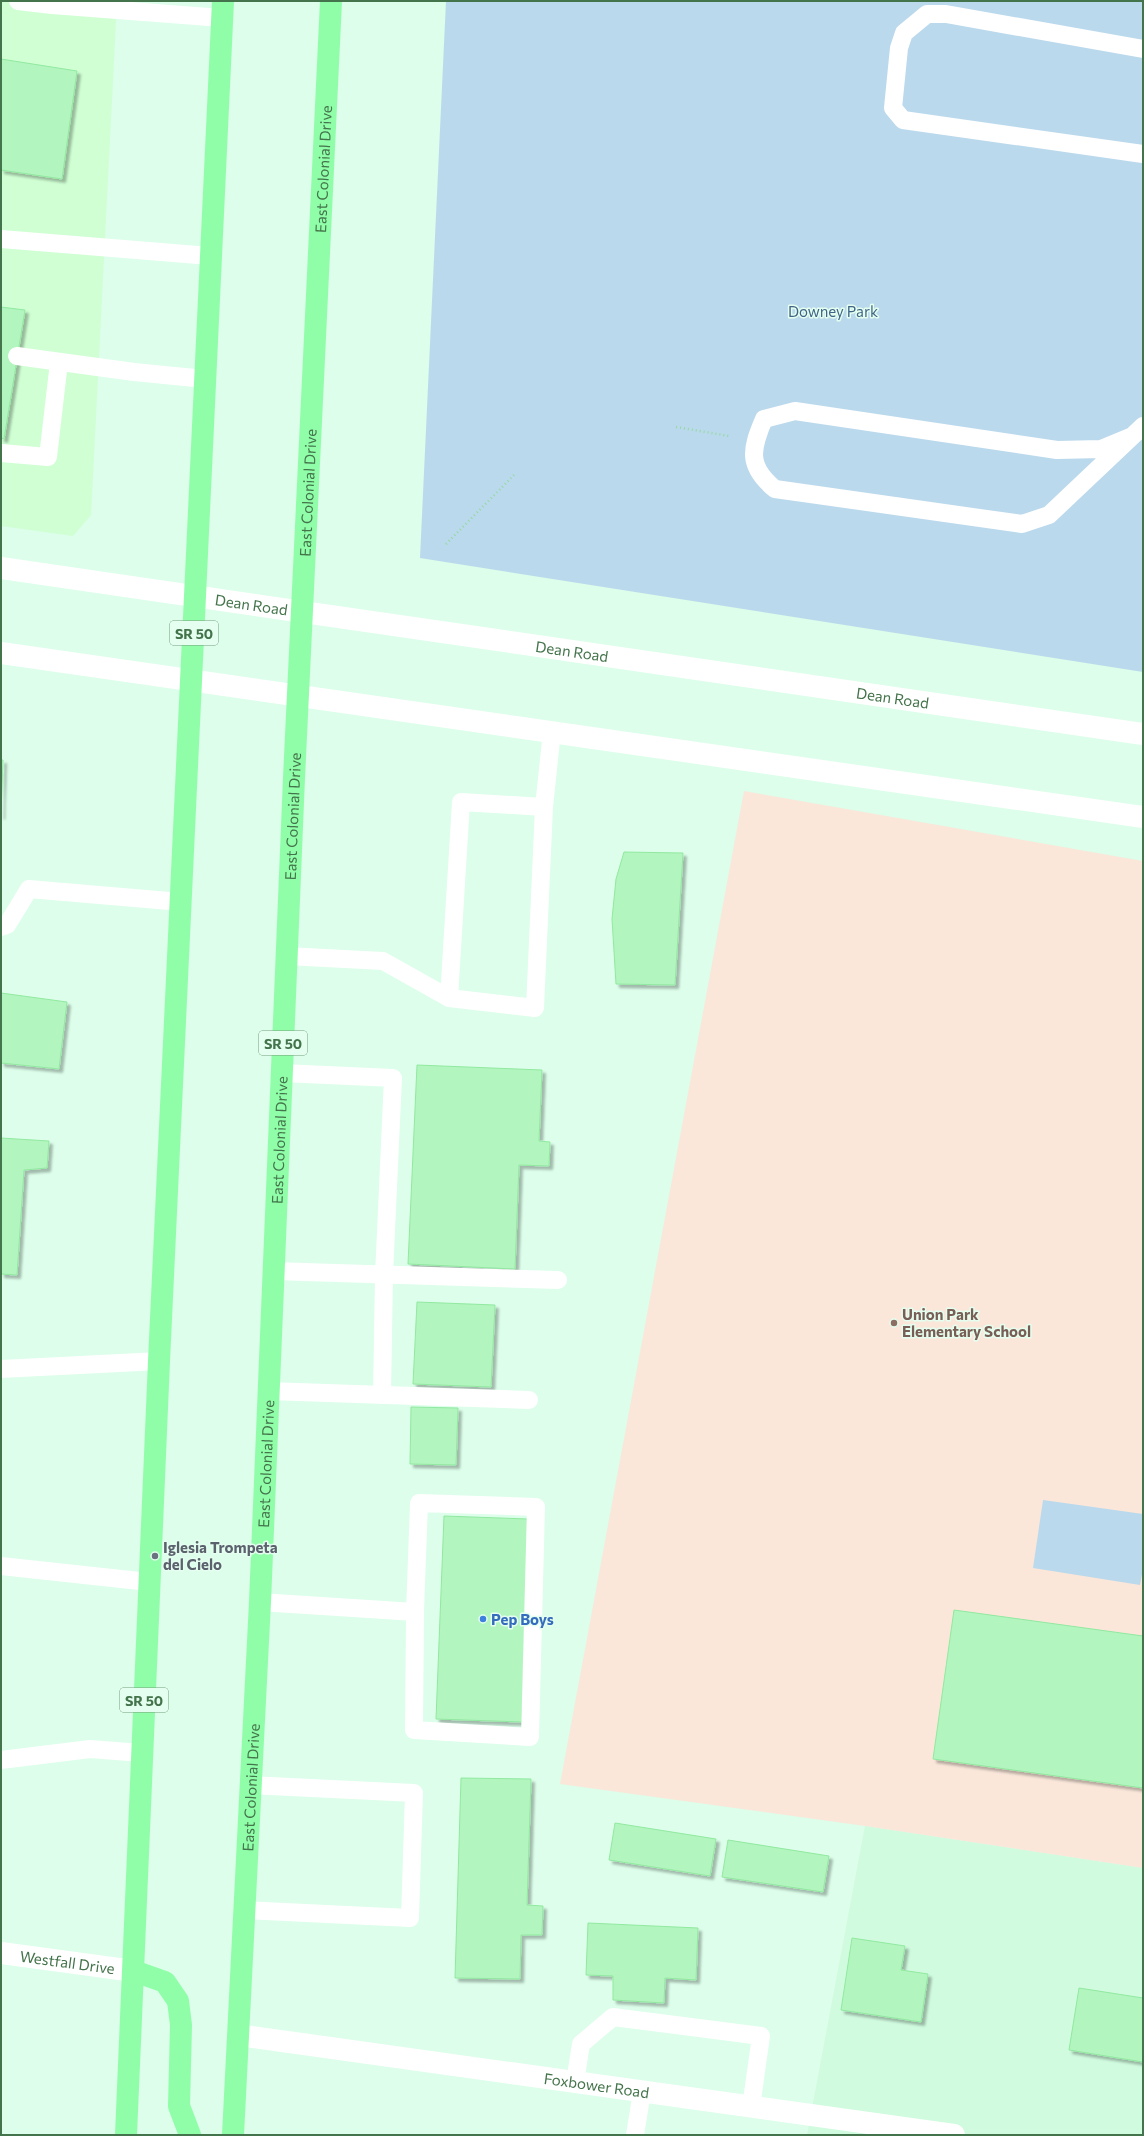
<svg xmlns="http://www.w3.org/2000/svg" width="1144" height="2136" viewBox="0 0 1144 2136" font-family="Commissioner,sans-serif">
  <defs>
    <filter id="shadow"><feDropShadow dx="3.5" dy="3.5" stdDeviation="1" flood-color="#0004"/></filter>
  </defs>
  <rect width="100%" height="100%" fill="#dcfeea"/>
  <!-- residential -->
  <polygon fill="#d0fbdf" points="865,1826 1143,1868 1143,2135 807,2135"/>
  <!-- commercial -->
  <polygon fill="#cfffd3" points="1,1 117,1 91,515 73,536 1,526"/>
  <!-- education -->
  <polygon fill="#fae7da" points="744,791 1143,861 1143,1868 865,1826 560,1784"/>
  <!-- green -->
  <g fill="#bbd9ec">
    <polygon points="446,1 1143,1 1143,672 420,558"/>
    <polygon points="1043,1500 1143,1514 1143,1569 1140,1585 1033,1568"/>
  </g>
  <!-- building -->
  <g fill="#b2f5be" stroke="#91e9a0" filter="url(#shadow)">
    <polygon points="1,59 77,71 62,179 1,170"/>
    <polygon points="1,307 25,310 4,439 1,438"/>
    <polygon points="1,760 3,760 1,816"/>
    <polygon points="624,852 683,853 675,985 616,984 612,919 616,879"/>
    <polygon points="1,993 67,1002 59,1069 1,1063"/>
    <polygon points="417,1065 542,1070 539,1141 550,1142 549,1166 519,1165 515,1269 408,1264"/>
    <polygon points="1,1138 49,1141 47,1168 24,1170 17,1275 1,1274"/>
    <polygon points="417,1302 495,1305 491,1387 413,1384"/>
    <polygon points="411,1407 458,1408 456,1465 410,1464"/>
    <polygon points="444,1516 528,1519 522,1722 436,1719"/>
    <polygon points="954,1610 1143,1636 1143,1788 933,1759"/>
    <polygon points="461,1778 531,1779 527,1905 543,1906 542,1935 521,1935 520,1979 455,1978"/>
    <polygon points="615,1823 716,1839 710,1876 609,1860"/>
    <polygon points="728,1840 829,1856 823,1892 722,1877"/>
    <polygon points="588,1923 698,1928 696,1980 665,1978 664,2003 613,2000 613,1976 586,1975"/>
    <polygon points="852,1938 905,1946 901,1970 928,1974 921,2022 841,2010"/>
    <polygon points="1079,1988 1143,1998 1143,2062 1069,2050"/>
  </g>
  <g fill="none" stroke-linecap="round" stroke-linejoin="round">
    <!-- path -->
    <g stroke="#96d9a2" stroke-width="2.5" stroke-dasharray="1 3" stroke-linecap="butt">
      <polyline points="676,427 729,436"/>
      <polyline points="446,544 514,475"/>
    </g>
    <!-- service -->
    <g stroke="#fff" stroke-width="18">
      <polyline points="18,1 52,5 222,18"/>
      <polyline points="1143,49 946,14 927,14 904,33 899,48 893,108 903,120 1143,154"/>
      <polyline points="1,239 210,256"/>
      <polyline points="17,356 134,372 205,379"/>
      <path d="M1130,437L1101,449L1057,450L795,411L764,419C751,449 747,466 775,489L1022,524L1049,515L1143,426"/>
      <polyline points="1,453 48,457 59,362"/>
      <polyline points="1,927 7,925 29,889 181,902"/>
      <polyline points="287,956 383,961 449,998 535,1008 544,807 552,731"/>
      <polyline points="449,998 461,802 544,807"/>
      <polyline points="282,1073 393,1078 384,1275 382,1395"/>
      <polyline points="273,1271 558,1280"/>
      <polyline points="1,1369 159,1361"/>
      <polyline points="268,1391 529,1400"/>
      <polyline points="1,1566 149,1582"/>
      <polyline points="260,1602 415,1612 414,1730 530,1737 536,1507 419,1503 415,1612"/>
      <polyline points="1,1760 90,1749 142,1753"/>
      <polyline points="244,1910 410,1918 414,1793 251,1785"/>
      <polyline points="575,2082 581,2044 613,2017 761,2036 751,2107"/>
      <polyline points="635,2135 642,2092"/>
    </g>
    <!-- minor -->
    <g stroke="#fff" stroke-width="22">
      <path id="s1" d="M1,1953L134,1971"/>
      <path id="s2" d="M238,2035L954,2135"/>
    </g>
    <!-- secondary -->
    <g stroke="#fff" stroke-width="22">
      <path id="s3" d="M1,568L1143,734"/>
      <polyline points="1,653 1143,817"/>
    </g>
    <!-- trunk -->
    <g stroke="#90fea9" stroke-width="22">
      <polyline points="134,1971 165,1982 178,2001 181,2025 179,2106 190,2135"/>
      <polyline points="126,2135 159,1361 223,1"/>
      <path id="s4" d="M233,2135L260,1602L294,778L331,1"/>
    </g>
  </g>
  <!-- markers -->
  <circle fill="#8d6e63" stroke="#e4ffef" stroke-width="1.5" cx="894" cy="1323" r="4"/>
  <circle fill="#6b7280" stroke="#e4ffef" stroke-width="1.5" cx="155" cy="1556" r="4"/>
  <circle fill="#3f7fe0" stroke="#e4ffef" stroke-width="1.5" cx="483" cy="1619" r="4"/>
  <g text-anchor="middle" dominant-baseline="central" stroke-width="3" stroke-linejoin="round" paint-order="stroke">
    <!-- shield labels -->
    <g fill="#e4ffef" stroke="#749e7c" stroke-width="1">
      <rect x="170" y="621" width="48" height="24" rx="3"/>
      <rect x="259" y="1031" width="48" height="24" rx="3"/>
      <rect x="120" y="1688" width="48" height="24" rx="3"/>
    </g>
    <g font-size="14" font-weight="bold" fill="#44744b">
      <text x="194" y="633">SR 50</text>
      <text x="283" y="1043">SR 50</text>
      <text x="144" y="1700">SR 50</text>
    </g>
    <!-- street labels -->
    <g font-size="15" fill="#44744b" stroke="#e4ffef">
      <text stroke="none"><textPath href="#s4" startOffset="1968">East Colonial Drive</textPath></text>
      <text stroke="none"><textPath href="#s4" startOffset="1644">East Colonial Drive</textPath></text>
      <text stroke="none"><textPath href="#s3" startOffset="253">Dean Road</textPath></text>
      <text stroke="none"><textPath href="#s3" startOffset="577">Dean Road</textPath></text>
      <text stroke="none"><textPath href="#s3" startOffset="901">Dean Road</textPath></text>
      <text stroke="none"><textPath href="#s4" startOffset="1320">East Colonial Drive</textPath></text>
      <text stroke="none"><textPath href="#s4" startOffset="996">East Colonial Drive</textPath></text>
      <text stroke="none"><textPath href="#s4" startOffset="672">East Colonial Drive</textPath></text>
      <text stroke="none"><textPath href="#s4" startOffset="348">East Colonial Drive</textPath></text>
      <text stroke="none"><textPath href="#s1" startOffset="67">Westfall Drive</textPath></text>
      <text stroke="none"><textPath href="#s2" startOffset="362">Foxbower Road</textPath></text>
    </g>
    <!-- park labels -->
    <g font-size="15" fill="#406487" stroke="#e4ffef">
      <text x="833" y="311">Downey Park</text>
    </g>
    <!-- education labels -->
    <g font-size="15" font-weight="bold" fill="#785e54" stroke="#e4ffef" text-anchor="start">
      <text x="902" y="1314">Union Park<tspan x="902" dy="17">Elementary School</tspan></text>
    </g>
    <!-- worship labels -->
    <g font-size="15" font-weight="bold" fill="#5b616d" stroke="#e4ffef" text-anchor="start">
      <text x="163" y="1547">Iglesia Trompeta<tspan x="163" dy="17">del Cielo</tspan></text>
    </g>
    <!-- shop labels -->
    <g font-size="15" font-weight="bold" fill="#366cbe" stroke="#e4ffef" text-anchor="start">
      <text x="491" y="1619">Pep Boys</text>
    </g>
  </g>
  <!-- border -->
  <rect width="1144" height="2136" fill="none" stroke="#44744b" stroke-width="4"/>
</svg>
